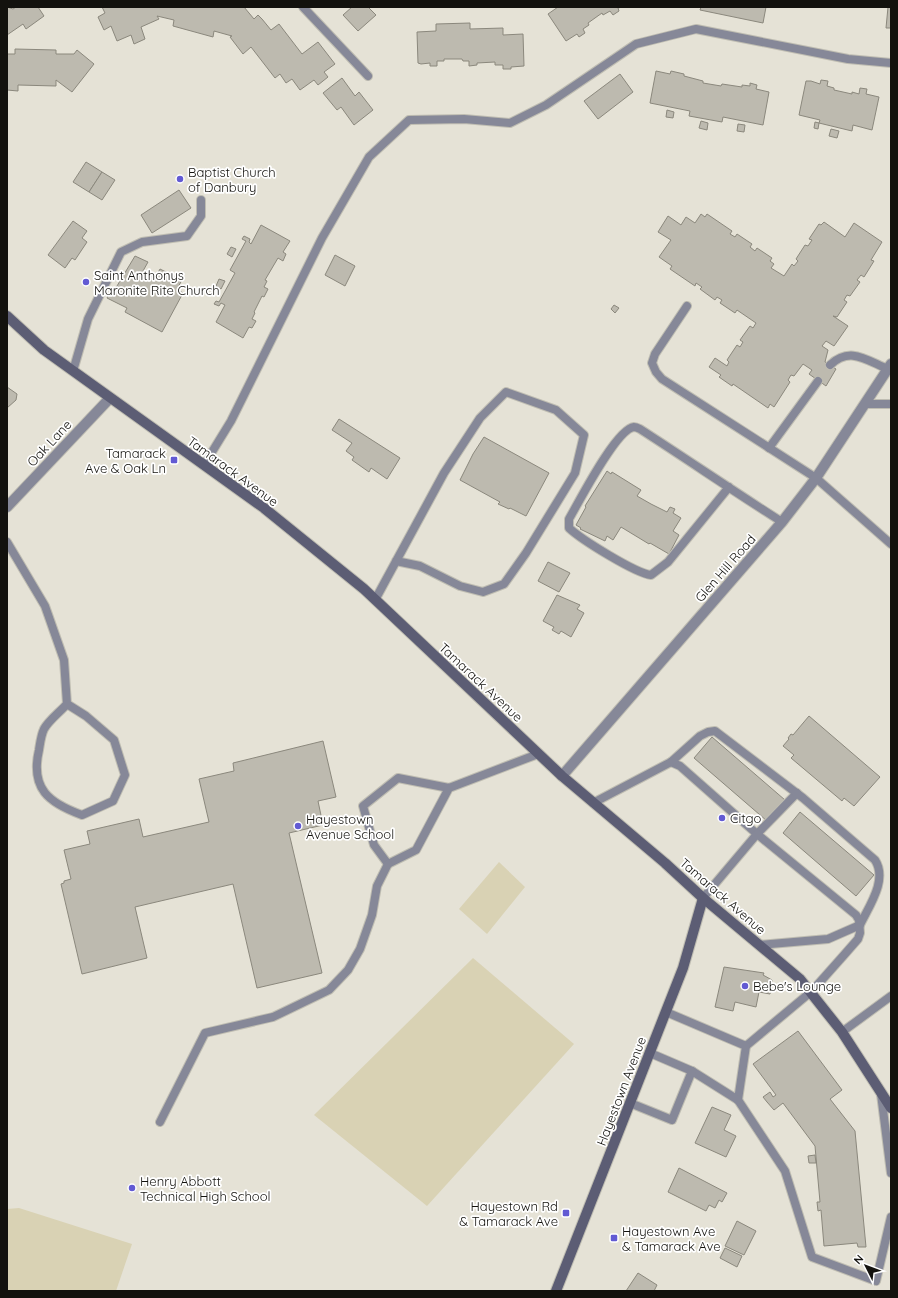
<svg xmlns="http://www.w3.org/2000/svg" width="898" height="1298" viewBox="0 0 898 1298" font-family="Quicksand,sans-serif">
  <rect width="100%" height="100%" fill="#e5e2d6"/>
  <!-- green -->
  <g fill="#d9d2b4">
    <polygon points="499,862 525,887 487,934 459,909"/>
    <polygon points="473,958 574,1044 427,1206 314,1115"/>
    <polygon points="19,1208 132,1244 116,1291 7,1291 7,1209"/>
  </g>
  <!-- building -->
  <g fill="#bdbaaf" stroke="#8b887d">
    <polygon points="7,7 13,9 16,7 38,7 44,16 26,29 23,24 7,35"/>
    <polygon points="102,7 244,7 254,19 258,15 262,19 271,30 279,24 302,54 318,42 335,64 324,72 328,77 318,85 314,80 300,90 292,79 286,83 280,74 275,78 251,47 243,54 230,37 232,36 214,31 213,37 173,26 174,20 157,16 159,19 141,27 145,39 134,44 131,35 117,41 111,26 104,30 98,17 105,13"/>
    <polygon points="352,7 368,7 376,15 358,31 343,15"/>
    <polygon points="558,7 622,7 618,8 619,11 613,15 610,11 603,15 602,13 588,23 589,25 583,29 585,33 579,37 577,34 566,41 548,14"/>
    <polygon points="701,7 766,7 763,23 700,10"/>
    <polygon points="888,7 891,7 891,28 886,28"/>
    <polygon points="470,23 470,29 503,28 503,35 523,34 524,66 511,67 511,69 503,69 503,65 495,65 495,62 477,63 477,65 469,66 469,61 463,61 462,59 444,59 444,61 437,61 437,66 430,66 430,63 421,64 418,63 417,32 436,31 436,24"/>
    <polygon points="15,49 56,50 56,54 74,54 77,50 94,64 72,92 56,80 56,86 18,85 18,91 7,90 7,54 15,54"/>
    <polygon points="656,71 670,74 671,71 684,74 684,76 703,81 703,83 721,86 722,84 742,87 742,85 750,86 750,83 757,85 756,89 769,92 763,125 723,117 722,122 689,116 690,111 650,103"/>
    <polygon points="620,74 633,92 598,119 584,101"/>
    <polygon points="342,78 355,96 359,92 373,110 354,125 341,107 337,110 323,93"/>
    <polygon points="821,80 828,81 827,86 834,88 834,90 852,94 852,92 859,94 860,88 867,89 866,94 879,97 872,130 853,125 852,131 819,123 818,129 814,128 815,122 819,123 820,120 799,115 806,81 811,81 820,84"/>
    <polygon points="667,110 674,112 673,118 666,117"/>
    <polygon points="701,121 708,123 707,130 699,128"/>
    <polygon points="738,124 745,125 744,132 737,131"/>
    <polygon points="831,129 839,131 837,138 829,136"/>
    <polygon points="86,162 102,172 89,192 73,182"/>
    <polygon points="102,172 115,180 102,200 89,192"/>
    <polygon points="179,190 191,208 152,233 141,215"/>
    <polygon points="701,214 705,217 707,214 732,231 730,234 735,237 737,234 752,244 750,247 755,251 757,248 772,258 770,261 774,264 771,268 784,276 792,264 794,266 798,261 796,259 805,245 808,246 812,240 809,239 819,224 821,225 824,222 845,237 854,223 882,242 871,260 874,261 864,277 861,275 857,280 860,282 850,296 847,295 844,300 847,302 837,317 833,316 848,326 834,346 826,341 822,346 828,350 825,362 836,369 826,386 809,374 812,370 803,364 794,376 791,375 788,380 790,382 774,407 770,404 768,408 733,384 732,386 719,377 721,375 709,367 715,358 727,366 729,362 727,360 737,345 740,347 743,342 740,340 750,326 753,328 756,323 737,310 735,313 720,303 722,300 717,297 715,300 700,289 702,287 696,283 695,286 670,269 672,266 659,257 671,240 658,232 668,216 681,225 686,217 695,223"/>
    <polygon points="73,221 87,231 82,238 87,242 75,260 72,258 65,268 48,255"/>
    <polygon points="261,225 290,241 283,252 286,254 283,261 278,258 265,280 267,281 264,287 268,289 264,297 262,296 254,312 255,313 252,319 256,321 252,328 249,327 243,338 216,322 225,305 221,303 219,306 214,304 216,301 219,302 235,273 230,270 246,241 242,239 244,236 250,239 249,242 251,244"/>
    <polygon points="231,247 236,249 232,257 227,254"/>
    <polygon points="335,255 355,266 345,286 325,275"/>
    <polygon points="135,256 148,262 143,271 155,278 160,269 182,280 177,289 183,293 162,332 125,312 127,308 107,298 111,290 114,291"/>
    <polygon points="219,279 225,281 221,289 216,286"/>
    <polygon points="614,305 619,308 615,313 611,309"/>
    <polygon points="7,387 17,394 16,400 7,408"/>
    <polygon points="339,419 400,458 387,479 371,468 369,472 352,460 354,457 346,451 352,443 332,430"/>
    <polygon points="484,437 549,473 526,516 510,508 509,509 498,504 500,502 460,480 473,454"/>
    <polygon points="607,471 611,474 612,472 641,490 637,496 651,504 667,512 670,507 675,509 673,513 681,518 673,531 679,535 669,554 650,543 649,544 621,527 613,540 607,536 605,541 580,529 581,528 576,525 586,507 585,506"/>
    <polygon points="548,562 570,573 559,592 538,581"/>
    <polygon points="557,595 580,605 577,609 584,613 571,637 561,631 559,634 552,630 554,627 543,621"/>
    <polygon points="809,716 880,777 854,806 844,798 842,801 791,758 794,755 783,746 789,739 788,738 791,734 793,735"/>
    <polygon points="712,737 785,800 767,821 694,758"/>
    <polygon points="323,741 336,797 318,801 323,825 289,833 322,973 257,988 233,884 135,907 147,958 82,974 61,884 64,883 64,881 71,879 64,850 90,844 87,831 139,819 143,837 209,822 199,779 234,771 233,763"/>
    <polygon points="800,812 874,875 856,896 783,833"/>
    <polygon points="724,967 764,973 763,975 772,980 770,994 759,992 756,1007 735,1002 733,1011 715,1007"/>
    <polygon points="798,1031 842,1090 830,1099 855,1131 866,1247 858,1247 857,1243 824,1246 821,1210 818,1211 817,1202 820,1202 815,1146 783,1103 774,1110 767,1102 763,1097 770,1092 773,1097 776,1095 753,1064"/>
    <polygon points="712,1107 731,1115 724,1130 736,1136 726,1157 695,1143"/>
    <polygon points="815,1155 816,1163 809,1163 808,1156"/>
    <polygon points="679,1168 727,1193 722,1202 719,1200 715,1208 709,1205 706,1211 668,1192"/>
    <polygon points="737,1221 756,1231 744,1255 725,1246"/>
    <polygon points="725,1248 742,1256 737,1267 720,1258"/>
    <polygon points="638,1273 657,1285 654,1291 626,1291"/>
  </g>
  <g fill="none" stroke-linecap="round" stroke-linejoin="round">
    <!-- lane casing -->
    <g stroke="#bfbdb2" stroke-width="10">
      <g id="lane">
        <polyline points="303,7 368,76"/>
        <polyline points="687,306 655,354 652,363 656,372 662,379 816,478 891,544"/>
        <path d="M830,365C850,346 866,360 888,369"/>
        <polyline points="73,371 88,319 121,252 142,242 187,236 201,216 201,200"/>
        <polyline points="865,404 891,404"/>
        <polyline points="769,448 818,381"/>
        <polyline points="204,465 231,421 322,238 369,157 409,120 464,119 510,123 546,105 636,44 696,29 848,59 891,63"/>
        <path d="M729,487L668,562L651,575C635,573 582,540 569,528V519C579,502 616,429 634,427C636,427 638,428 640,429C688,460 735,492 782,522"/>
        <path d="M7,542L45,606L64,660L67,704C60,712 49,720 44,729C41,735 40,744 39,750C30,789 49,803 82,815L113,801L125,775L114,740L86,716L67,704"/>
        <polyline points="375,600 444,473 480,418 506,392 556,410 584,435 575,473 526,553 504,584 483,592 460,586 420,566 396,561"/>
        <polyline points="671,762 680,766 757,834 797,793"/>
        <polyline points="449,788 416,850 388,864 374,845 363,806 398,778 449,788 538,754"/>
        <path d="M593,803L671,762L700,736L708,732L715,731L803,798L875,860C888,880 869,906 860,925L828,939L759,945"/>
        <polyline points="703,898 757,834 856,915 859,920 860,933 858,939 844,955 812,991 746,1046"/>
        <polyline points="666,1012 746,1046 738,1100"/>
        <polyline points="842,1032 891,996"/>
        <polyline points="650,1053 692,1071 738,1100 785,1171 812,1257 876,1281 891,1217"/>
        <polyline points="881,1094 891,1173"/>
        <polyline points="630,1103 672,1120 692,1071"/>
        <polyline points="160,1122 205,1033 273,1017 329,990 348,970 360,949 372,915 377,886 388,864"/>
      </g>
    </g>
    <!-- street casing -->
    <g stroke="#bfbdb2" stroke-width="12">
      <g id="street">
        <polyline points="7,507 110,398"/>
        <polyline points="562,776 782,522 816,478 891,364"/>
      </g>
    </g>
    <!-- secondary casing -->
    <g stroke="#bfbdb2" stroke-width="12">
      <g id="secondary">
        <polyline points="7,316 44,350 264,508 364,589 562,776 665,863 703,898 800,979 842,1032 891,1108"/>
        <polyline points="556,1291 683,968 703,898"/>
      </g>
    </g>
    <!-- lane -->
    <use href="#lane" stroke="#868898" stroke-width="8"/>
    <!-- street -->
    <use href="#street" stroke="#868898" stroke-width="10"/>
    <!-- secondary -->
    <use href="#secondary" stroke="#5c5d74" stroke-width="10"/>
  </g>
  <!-- markers -->
  <g fill="#625ad3" stroke="#fff" stroke-width="1.5">
    <circle cx="180" cy="179" r="4"/>
    <circle cx="86" cy="282" r="4"/>
    <rect x="170" y="456" width="8" height="8" rx="2"/>
    <circle cx="722" cy="818" r="4"/>
    <circle cx="298" cy="826" r="4"/>
    <circle cx="745" cy="986" r="4"/>
    <circle cx="132" cy="1188" r="4"/>
    <rect x="562" y="1209" width="8" height="8" rx="2"/>
    <rect x="610" y="1234" width="8" height="8" rx="2"/>
  </g>
  <g text-anchor="middle" dominant-baseline="central" stroke-width="3.5" stroke-linejoin="round" paint-order="stroke">
    <!-- poi labels -->
    <g font-size="13" fill="#13120e" stroke="#fff" text-anchor="start">
      <text x="188" y="172">Baptist Church<tspan x="188" dy="15">of Danbury</tspan></text>
      <text x="94" y="275">Saint Anthonys<tspan x="94" dy="15">Maronite Rite Church</tspan></text>
      <text x="166" y="453" text-anchor="end">Tamarack<tspan x="166" dy="15">Ave &amp; Oak Ln</tspan></text>
      <text x="730" y="818">Citgo</text>
      <text x="306" y="819">Hayestown<tspan x="306" dy="15">Avenue School</tspan></text>
      <text x="753" y="986">Bebe's Lounge</text>
      <text x="140" y="1181">Henry Abbott<tspan x="140" dy="15">Technical High School</tspan></text>
      <text x="558" y="1206" text-anchor="end">Hayestown Rd<tspan x="558" dy="15">&amp; Tamarack Ave</tspan></text>
      <text x="622" y="1231">Hayestown Ave<tspan x="622" dy="15">&amp; Tamarack Ave</tspan></text>
    </g>
    <!-- street labels -->
    <g font-size="13" fill="#13120e" stroke="#fff">
      <text transform="translate(49 443) rotate(-47)">Oak Lane</text>
      <text transform="translate(233 471) rotate(36)">Tamarack Avenue</text>
      <text transform="translate(725 568) rotate(-49)">Glen Hill Road</text>
      <text transform="translate(481 682) rotate(43)">Tamarack Avenue</text>
      <text transform="translate(723 896) rotate(41)">Tamarack Avenue</text>
      <text transform="translate(621 1091) rotate(-69)">Hayestown Avenue</text>
    </g>
  </g>
  <!-- border -->
  <rect width="898" height="1298" fill="none" stroke="#13120e" stroke-width="16"/>
  <!-- north arrow -->
  <g transform="translate(866 1266) rotate(312)" stroke="#ffffff" stroke-width="3" paint-order="stroke">
  <path d="M0-3L7 15L0 10L-7 15Z" fill="#13120e"/>
  <text y="-6" font-size="11" font-weight="bold" text-anchor="middle" fill="#13120e">N</text>
  </g>
</svg>
